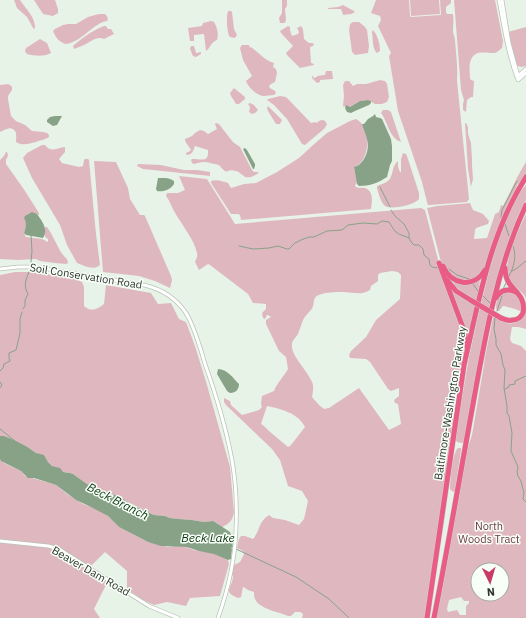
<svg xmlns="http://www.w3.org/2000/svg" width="526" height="618" viewBox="0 0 526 618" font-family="'IBM Plex Sans',sans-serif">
  <rect width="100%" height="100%" fill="#e8f3e8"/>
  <!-- green -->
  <g fill="#dfb8bf" fill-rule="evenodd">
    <path d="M14,0H20C26,9 36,18 35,29L33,28L27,17L17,8Z"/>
    <polygon points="34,0 55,0 58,9 58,13 53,16 43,14"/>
    <polygon points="282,0 287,0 287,6 285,9 286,19 285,23 280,23 279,18 282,13"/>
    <path d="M376,0H409L410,16L411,17L441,15L440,0H451V3L446,7V12L447,14H453V15C454,20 453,25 453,31C453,34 455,37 455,40C456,54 458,67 457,81L469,199L467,202L430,205H428L427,202L422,182L398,111L389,56L391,53L378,26L381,20L380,16L371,13Z"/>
    <polygon points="410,0 439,0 440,14 411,16"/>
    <path d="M454,0H495L503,41L502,48C499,50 497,53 494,53C489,53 483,52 478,53C467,57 470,70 470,78L471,80L474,81L473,97H471L467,100L466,112L463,110V104L464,100L461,90Z"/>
    <polygon points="343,5 354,11 355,12 351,14 343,15 341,9 328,9 328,8 338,7"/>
    <path d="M228,11H231L232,12L234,29L237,35L235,38L230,37L229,36C227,29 226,18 228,11Z"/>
    <path d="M99,14H105C107,16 109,18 107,21C93,23 82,42 66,44C59,42 56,38 53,31L55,29L63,25L68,24H76L88,17Z"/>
    <path d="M211,21L214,22C217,27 219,34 217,40C211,42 211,47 206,51L204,34L194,35V41H190L188,28L202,26L203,23Z"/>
    <polygon points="353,22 359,22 365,27 367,30 369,46 368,53 355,55 352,52 349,30 350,24"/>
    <path d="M104,26H106L108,29H111L114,34L104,39C97,36 92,41 86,44C83,46 78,47 74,49L73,46C82,38 93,30 104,26Z"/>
    <polygon points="288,26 290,27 290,30 292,36 298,34 299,32 297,28 301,26 303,29 304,39 309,43 312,43 314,44 313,46 310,47 311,63 314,64 314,65 300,68 287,55 286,53 293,46 281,33 280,31"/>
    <polygon points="526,27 526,66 521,67 516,65 508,32"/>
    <path d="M373,30C378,36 380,44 380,51L377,53C372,49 373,38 372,32Z"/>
    <path d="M40,39L47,43L51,53C44,57 34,56 27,54L25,51L26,48Z"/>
    <path d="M242,45H249L250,48L251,47C258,52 265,61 274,63L273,67L276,69L277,73L275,82L271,84L269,86L270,88L275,91L276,93L274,95C271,95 267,96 264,96C257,96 248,87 246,81L252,76L243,60L240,48Z"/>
    <polygon points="191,46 194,46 196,53 201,52 201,54 196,57 193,56 190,49"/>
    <polygon points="326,71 332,71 333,79 320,80 320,82 317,83 312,78 312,76 313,76 313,78 317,77 317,76 325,75"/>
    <polygon points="380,80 385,81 387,84 389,97 387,102 382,104 375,104 368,100 360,101 350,107 345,106 344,107 343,106 344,96 343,85 345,81 349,81 353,86 357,84 366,84"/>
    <path d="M8,84L10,85L12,87V90L8,96V99L11,116L16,121L25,125L32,131L43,132L47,133L49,135V137C45,140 40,140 36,142C29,144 22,146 16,142C16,139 17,134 15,131C11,125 4,130 0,132V85Z"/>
    <polygon points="234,88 245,97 245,99 239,104 236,104 231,96 230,93"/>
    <path d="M280,96L286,97L290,101L311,123L315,122L316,123C319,122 320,118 325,121L327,124L325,128L305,145L302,144L287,119L274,105L267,100L268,99Z"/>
    <polygon points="250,103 254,105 258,110 255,113 252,114 249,112 250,107 248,104"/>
    <polygon points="268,106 282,120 280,124 276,124 268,111 267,108"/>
    <path d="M383,110H388L391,112L401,142C389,138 388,122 381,113Z"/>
    <path d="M356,119C372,127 371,160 354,168L357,182L355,186C359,189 361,187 365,188C374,191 372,202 371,209L241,220L240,215L238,214H231L211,183V181C216,179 223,181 228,183L231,188L244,184L256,183L277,172L299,158L312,146L327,133L350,121Z"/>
    <path d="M216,123L219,124L222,128L233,142L240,147L252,170L254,172H259C256,176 249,178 245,177C242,175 240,172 236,171C225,168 229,177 219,165C213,164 209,162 204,162C201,162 197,163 194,164L192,163L191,160L192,159C202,159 209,163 208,150L195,146C193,151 193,154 187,155L186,154V153L190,151L191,150L185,141V139L192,136L195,133L200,130L204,131L208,134L217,129L215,124Z"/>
    <polygon points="465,123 466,123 468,127 468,134 471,143 472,159 472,165 473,179 471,187 468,169"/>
    <path d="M42,145H45C51,153 56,148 65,147V152L59,159L62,163L79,167L83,166L84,160L85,159H88L89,160L96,234L100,265C93,271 85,266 77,263L67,245L60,225L32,178L23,158L27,153Z"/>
    <path d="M6,152H7C9,156 7,157 6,160V164L23,188L39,213V215L37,214L24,218C25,219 26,222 26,224C27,229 22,232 26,237L42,239L48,242V239L45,237V227H47C54,236 59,253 67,259L68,263L66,264L55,263L40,261L36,259L18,260L0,259V160L4,156Z"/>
    <path d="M403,153L406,154L407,156L419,193V199C414,205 392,210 385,206C381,203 378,192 377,188V186C381,184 386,183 389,180C394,174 391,167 398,161V167L400,172H401V159Z"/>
    <polygon points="94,161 116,162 128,188 130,199 140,215 144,215 145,216 171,276 172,280 170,288 155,281 139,276 103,272"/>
    <path d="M526,162V177L517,185L515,196L518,194L526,185V200L518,216L494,288L490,310L481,304L489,271L479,279L480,280L477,301C468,296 460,291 453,284L456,281L444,269L441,262L427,208L437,206L470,203L473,210L483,214L489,221L488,224L476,228L475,230L474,239L487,238L495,214L499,212L501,205L503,206C511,191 517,176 526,162Z"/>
    <polygon points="138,164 161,165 184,170 197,170 210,172 210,176 143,169 137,166"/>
    <path d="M179,176L207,179L235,224L421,208L425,210L440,267L462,331L465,348L425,618H302L303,614L300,612H295L291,616H288C279,612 259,609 255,599C254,597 254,595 254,592L248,590L245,588L243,587L241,597L238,598C222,592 232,588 233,577C233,576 232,575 232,574C232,571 233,568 234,565L240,562L244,554L243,551L237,548L239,539L241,536H245L253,539C260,531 258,522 269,515L273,518L285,520L299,525L304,519L308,501L302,491L288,486L280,460L272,449L226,405L224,402V398L230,401L231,405L242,415L259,410L262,407L261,404L262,396L274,391C277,383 284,376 288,369L286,357L279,351L266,324V320L271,317L268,315H267L265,319L263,318L262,313L266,309V304L253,303L248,294L210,265L208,264L199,270L195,262C196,259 198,257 197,253C194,239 181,224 174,211C171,206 170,201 166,196L167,193H178L185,190ZM392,271L398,272L401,275L400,299L376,320L366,337L351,351L349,355L350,358L366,359L370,362L388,389L391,391L399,388V396L394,400L395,403L398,404L401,424L389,430L359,388L329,408L324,409L319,405L312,397C313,392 314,386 312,382C308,371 290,355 292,344C292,341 296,337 298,334C303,322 301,320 311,310C316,305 311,298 319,295C326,292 335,292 343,292C353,292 361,296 370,290L371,286L378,281V275L380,273ZM267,406C281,409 298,413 305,427L291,445L288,447L269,431L264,426L261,424Z"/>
    <path d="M526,214V298C522,290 512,287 509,280C501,265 519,229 526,214Z"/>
    <path d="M15,272H34L73,278L82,282L84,287V306C91,312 97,310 104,304L106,285L151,293L158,304L171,303L179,319L186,322L195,346L207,385L230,467L234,512C233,520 229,524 222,527L217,523L213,521L204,522L192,520L179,519L170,518L165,516L154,515L110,493L103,492L95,487L87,484L73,474L70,473L63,472L52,466L48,462L45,457L36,453L26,446L4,436H0V275Z"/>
    <polygon points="450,290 452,290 476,305 469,336 468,336"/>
    <path d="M505,292L516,293L521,299V310L520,311L515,309L504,306H503L499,311H497C494,303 498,297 505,292Z"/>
    <polygon points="480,307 490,313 464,442 462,443 457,442 455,439 469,357"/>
    <path d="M526,312V329L518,327H512L510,339L512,343L521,346L526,351V618H434L436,610L442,591L468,447L472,435L484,365L485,357L493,318L494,317C505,323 512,328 522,317C526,314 524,317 526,312ZM478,570H502V594H478ZM461,597L464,601H469V603L466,606V615H460L457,610L448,612L447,609L449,600Z"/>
    <path d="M458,448H461V450L455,491L453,492L450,489C450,480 452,454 458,448Z"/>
    <polygon points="0,459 4,463 21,471 25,476 56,485 67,494 83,504 97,509 108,516 119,527 148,542 168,547 176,546 187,547 194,550 214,553 228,560 229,564 220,596 190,598 186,606 167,602 154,605 143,600 127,589 127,571 105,552 89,568 55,548 0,541"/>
    <polygon points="0,541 40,546 55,549 108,581 94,609 100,618 0,618"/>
  </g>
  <!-- water -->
  <g fill="#88a288">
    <polygon points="368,100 371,101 371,103 369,105 355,111 351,113 347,112 345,108 346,105 350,107 360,101"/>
    <path d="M375,114L376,117L380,118L382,119L391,139L392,146V161L390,165L387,177C378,183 370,186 359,186L357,184L354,167C359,166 361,163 364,159C372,145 366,137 362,124H364L368,119L373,116Z"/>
    <polygon points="55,116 62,116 57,125 53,126 47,122 47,120 50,117"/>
    <polygon points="245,148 247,150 255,164 255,166 254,169 253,169 243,149"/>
    <path d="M158,178C163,178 169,177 174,181V184C170,190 164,192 157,191L156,189Z"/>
    <path d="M32,212L37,214C42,221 49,230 43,238L26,235L24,233C26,227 27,224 24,218L25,216Z"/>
    <path d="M218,369C227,369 233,378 239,384C239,389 236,393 230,393L227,391L217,374Z"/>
    <polygon points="0,436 4,436 14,440 26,446 36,453 44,455 48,462 52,466 60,468 63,472 70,473 73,474 87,484 95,487 103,492 119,496 130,504 154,515 165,516 170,518 179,519 192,520 204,522 213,521 215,522 230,532 231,535 233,547 231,548 232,549 231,559 228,560 214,554 199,551 187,547 161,546 148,542 119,527 108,516 91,507 76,500 56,485 34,478 28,478 21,471 1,461 0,459"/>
  </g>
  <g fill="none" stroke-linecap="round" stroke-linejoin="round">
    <!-- stream -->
    <g stroke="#88a288" stroke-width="1">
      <polyline points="380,187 390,207"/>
      <polyline points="391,210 395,216 404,224 409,233 409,238 412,243 414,245 419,245 423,249 424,255 429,259 430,265 432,267 438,268"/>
      <polyline points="501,217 502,210 517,181"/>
      <polyline points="505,224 509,236"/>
      <polyline points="31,235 32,251 31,262"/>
      <path d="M239,246L253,249L269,248L278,246L287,249H289L295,243L301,240L309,237H314L327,231L342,230L348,225L363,223L377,224L382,221L389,222C391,225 393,229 396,232C399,235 405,236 409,238"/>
      <polyline points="449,269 457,275 469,279"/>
      <path d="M512,271C518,269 521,264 526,261"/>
      <path d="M509,276C514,267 517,256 513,246"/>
      <polyline points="473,284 478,291"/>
      <polyline points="503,289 506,283"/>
      <polyline points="483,296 490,303"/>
      <path d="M23,309L25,306V300L28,294C23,286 26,278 30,270"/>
      <polyline points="497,311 502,296"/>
      <polyline points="495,317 494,329 496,339 496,345 501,354 503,365 505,370 504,388 507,406 507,413 509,416 512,433 511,451 518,467 517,472 518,476 521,481 524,493 523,499 526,502"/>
      <polyline points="0,371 3,368 4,364 10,361 9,358 9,353 16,350 20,333 20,319 22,312"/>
      <polyline points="0,382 2,385 0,388"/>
      <polyline points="505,389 509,387 509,385 515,384 515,381 526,376"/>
      <polyline points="0,429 15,441"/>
      <polyline points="236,549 296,577 329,599 349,618"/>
    </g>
    <!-- secondary casing -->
    <g stroke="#b8c3b8" stroke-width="4.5">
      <g id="secondary">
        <path d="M499,0C504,27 508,54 518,80L526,73"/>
        <polyline points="502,0 509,43 518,76 526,69"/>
        <path d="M0,269L18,267H36L144,285C161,289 176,298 186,313C195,328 200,347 205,364C216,395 226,428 232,460C236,483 237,507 236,529C235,560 228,590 218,618"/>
        <polyline points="0,541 48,546 59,549 149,606 178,618"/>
      </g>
    </g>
    <!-- highway casing -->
    <g stroke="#d1d2d1" stroke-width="6">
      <g id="highway">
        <polyline points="439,263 465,333 466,346"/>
        <path d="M443,266C451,285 474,289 485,270"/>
        <polyline points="447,280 456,291 472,301"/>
        <path d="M496,298C500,290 508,288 516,292"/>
        <path d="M501,318C505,320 509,321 513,320C518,320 521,317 523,313C526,297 515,292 509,283C506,278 505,273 505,268"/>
        <path d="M427,618L464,365C479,300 490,233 526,177"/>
        <path d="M434,618C448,547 460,475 473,404C485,337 497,267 526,205"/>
      </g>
    </g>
    <!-- secondary -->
    <use href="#secondary" stroke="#fff" stroke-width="3"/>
    <!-- highway -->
    <use href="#highway" stroke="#e95c83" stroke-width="5"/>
    <!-- highway-bridge casing -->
    <g stroke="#d1d2d1" stroke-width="6" stroke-linecap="butt">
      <polyline id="highway-bridge" points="472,301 501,318"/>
    </g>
    <!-- highway-bridge -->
    <use href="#highway-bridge" stroke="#e95c83" stroke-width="5"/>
  </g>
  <g text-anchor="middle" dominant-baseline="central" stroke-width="3" stroke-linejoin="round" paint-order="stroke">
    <!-- street labels -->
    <g font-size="11" fill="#2e322e" stroke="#f8fff8">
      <text transform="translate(86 276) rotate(9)">Soil Conservation Road</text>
      <text transform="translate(450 403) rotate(-81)">Baltimore-Washington Parkway</text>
      <text transform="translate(91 571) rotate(30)">Beaver Dam Road</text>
    </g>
    <!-- park labels -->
    <g font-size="11" fill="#6f3945" stroke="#f8fff8">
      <text x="489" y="526">North<tspan x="489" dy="13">Woods Tract</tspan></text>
    </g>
    <!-- water labels -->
    <g font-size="12" font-style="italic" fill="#09330e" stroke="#f8fff8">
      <text transform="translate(118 501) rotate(27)">Beck Branch</text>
      <text x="208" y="537">Beck Lake</text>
    </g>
  </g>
  <!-- north arrow -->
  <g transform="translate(490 582) rotate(175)"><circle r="19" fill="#f8fff8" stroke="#a7ada7"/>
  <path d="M0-3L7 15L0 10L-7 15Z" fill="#c93b67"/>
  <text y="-6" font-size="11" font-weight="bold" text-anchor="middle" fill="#2e322e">N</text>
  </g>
</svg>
